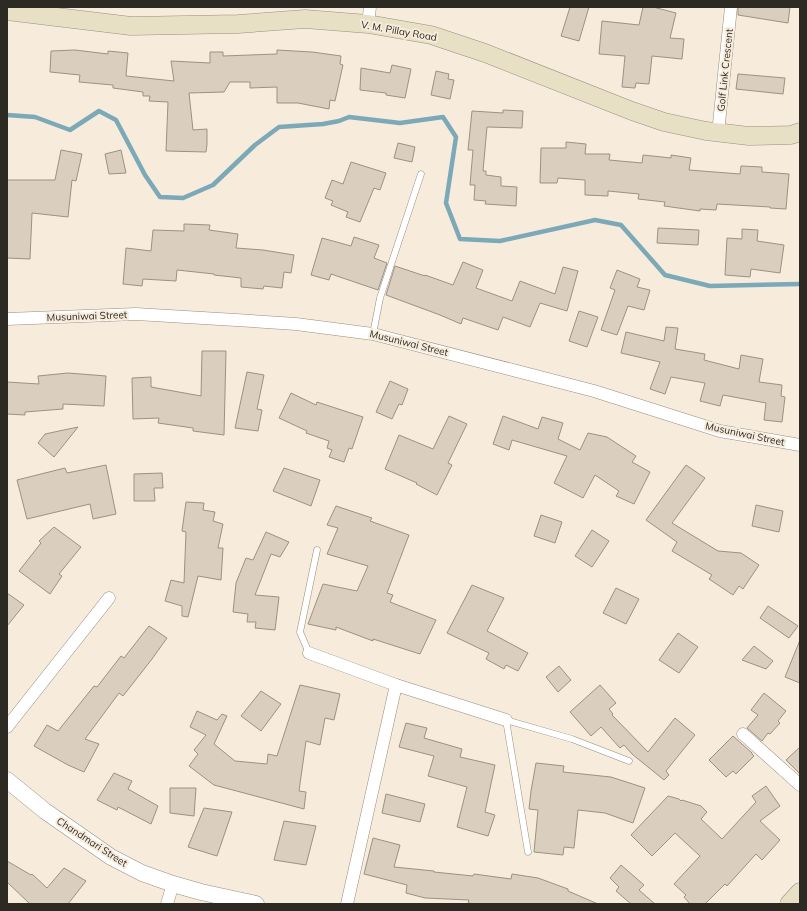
<svg xmlns="http://www.w3.org/2000/svg" width="807" height="911" viewBox="0 0 807 911" font-family="Mulish,sans-serif">
  <rect width="100%" height="100%" fill="#f7ebdb"/>
  <g fill="none" stroke-linecap="round" stroke-linejoin="round">
    <!-- stream -->
    <polyline stroke="#7ba9b8" stroke-width="4.5" points="7,115 35,117 70,130 99,111 116,120 145,175 160,197 183,198 213,185 255,145 279,127 323,124 339,121 349,117 400,123 443,117 456,137 446,203 460,239 500,241 595,220 621,225 665,275 710,286 800,284"/>
  </g>
  <!-- building -->
  <g fill="#dacebf" stroke="#9d9183">
    <polygon points="570,7 589,7 579,41 561,36"/>
    <polygon points="643,7 653,7 676,13 670,38 684,39 682,59 652,56 649,84 636,83 635,88 622,87 625,56 599,54 602,21 639,25"/>
    <polygon points="738,7 790,7 788,23 738,15"/>
    <polygon points="75,50 108,54 108,51 128,53 126,76 174,81 171,61 210,63 210,52 223,52 223,56 277,54 277,50 312,52 341,56 340,64 343,65 335,101 330,100 329,109 298,103 277,103 277,87 250,88 250,82 230,82 224,92 189,93 193,130 207,129 207,144 206,152 166,151 168,102 149,101 150,96 143,96 143,92 113,88 113,85 79,82 80,75 50,72 51,51"/>
    <polygon points="392,65 411,69 405,98 386,95 386,93 360,90 361,68 390,73"/>
    <polygon points="436,71 449,74 448,79 454,80 450,99 431,95"/>
    <polygon points="738,74 785,78 783,94 736,89"/>
    <polygon points="503,110 523,111 522,128 487,127 483,171 486,171 486,175 501,177 501,186 517,187 516,206 485,204 486,201 474,200 475,185 470,185 473,150 468,150 472,111 503,113"/>
    <polygon points="566,142 586,144 585,154 610,154 609,160 642,163 643,155 671,158 671,155 691,158 689,170 740,174 741,166 762,167 762,172 789,174 786,209 770,208 770,207 717,204 716,210 700,209 700,211 664,206 665,202 638,199 639,194 608,191 608,196 585,195 585,180 558,178 557,183 540,183 541,148 566,148"/>
    <polygon points="398,143 415,147 412,162 394,158"/>
    <polygon points="61,150 82,154 76,181 72,180 68,217 32,213 30,259 7,258 7,180 55,180"/>
    <polygon points="121,150 126,173 109,174 105,154"/>
    <polygon points="351,162 386,173 380,190 374,188 360,222 346,217 348,212 331,205 333,201 325,198 332,180 343,184"/>
    <polygon points="184,224 210,225 209,230 238,234 236,248 263,250 294,255 291,273 284,272 282,288 264,286 263,289 241,287 241,278 214,275 214,274 177,270 176,281 143,279 142,286 123,284 126,248 151,251 153,230 184,231"/>
    <polygon points="658,228 699,230 698,245 657,243"/>
    <polygon points="742,229 758,230 757,241 784,245 780,273 751,269 750,277 725,275 727,238 742,239"/>
    <polygon points="354,237 379,245 374,258 387,263 378,290 331,274 329,280 311,275 322,238 351,246"/>
    <polygon points="463,262 483,270 476,288 512,301 520,281 555,294 563,267 578,271 567,311 540,303 530,327 503,317 498,330 463,318 461,324 440,315 386,295 395,266 425,276 425,275 453,285"/>
    <polygon points="617,270 640,279 637,287 650,290 644,310 628,306 617,335 601,330 615,290 610,288"/>
    <polygon points="579,311 598,317 587,347 569,341"/>
    <polygon points="666,327 678,328 675,349 705,354 704,360 739,369 741,355 763,359 759,382 782,385 781,396 785,397 782,422 764,420 766,403 723,395 720,406 700,401 705,383 671,377 665,394 650,389 660,362 621,353 626,332 664,341"/>
    <polygon points="202,351 226,351 224,435 193,431 193,428 158,423 159,418 133,419 132,378 151,377 151,387 201,396"/>
    <polygon points="247,372 264,375 257,409 262,410 258,431 235,428"/>
    <polygon points="68,373 106,376 104,406 63,404 63,409 25,412 25,415 7,414 7,382 39,384 38,376"/>
    <polygon points="390,381 408,389 402,405 399,404 392,419 376,412"/>
    <polygon points="291,393 316,405 317,402 363,417 352,449 349,448 344,462 329,457 332,450 327,448 329,441 306,433 307,431 279,418"/>
    <polygon points="449,416 467,424 448,463 452,465 437,495 416,484 417,483 385,469 399,435 433,449"/>
    <polygon points="503,416 538,429 542,417 563,423 558,439 580,450 588,433 607,437 636,456 632,462 650,472 634,504 616,496 619,491 595,475 583,498 554,483 567,456 512,440 509,450 493,444"/>
    <polygon points="78,427 54,457 38,443 45,434"/>
    <polygon points="106,465 116,514 93,519 90,504 27,519 17,480 65,468 67,473"/>
    <polygon points="686,465 705,478 672,523 718,551 741,553 759,565 743,589 739,586 733,595 709,579 712,575 672,551 677,542 646,520"/>
    <polygon points="284,468 320,480 311,506 273,491"/>
    <polygon points="162,473 163,488 154,488 155,501 134,501 134,474"/>
    <polygon points="186,502 204,503 203,510 215,512 213,521 223,524 218,548 223,548 221,580 198,576 188,617 182,616 182,606 165,601 171,580 184,583 186,532 182,531"/>
    <polygon points="756,505 783,511 779,532 752,526"/>
    <polygon points="336,506 372,518 370,521 409,535 387,593 393,595 390,602 436,620 420,654 373,639 373,641 336,627 336,630 308,624 323,584 357,591 368,566 327,554 338,528 327,525"/>
    <polygon points="541,515 562,522 555,543 534,536"/>
    <polygon points="54,527 81,547 59,574 62,576 50,594 19,571 41,543 39,541"/>
    <polygon points="592,530 609,541 592,567 575,556"/>
    <polygon points="266,532 289,542 280,557 271,554 255,595 279,597 275,630 255,628 256,622 247,622 248,614 233,612 236,583 246,558 253,560"/>
    <polygon points="472,585 504,598 487,631 528,653 518,671 506,665 504,669 486,659 489,653 447,633"/>
    <polygon points="616,588 639,599 626,624 603,613"/>
    <polygon points="7,593 24,605 7,626"/>
    <polygon points="768,606 798,626 789,638 760,618"/>
    <polygon points="149,626 167,638 152,659 123,696 119,693 85,739 99,744 84,772 68,765 34,746 47,725 58,731 94,686 97,687 121,656 124,658"/>
    <polygon points="678,633 698,647 679,673 659,660"/>
    <polygon points="800,640 800,683 785,677"/>
    <polygon points="754,646 773,661 766,669 742,660"/>
    <polygon points="559,666 571,680 558,692 546,677"/>
    <polygon points="300,685 340,694 334,720 325,718 320,745 306,741 299,791 306,792 304,809 214,785 189,766 198,754 194,750 206,735 190,727 197,711 217,720 222,714 227,716 214,744 235,761 267,764 268,754 277,756"/>
    <polygon points="600,685 616,703 609,709 613,714 612,715 648,752 675,718 695,735 666,771 669,775 664,780 632,754 624,745 620,748 601,727 591,736 570,712"/>
    <polygon points="261,691 281,704 261,731 241,716"/>
    <polygon points="764,693 786,711 778,721 780,723 770,734 768,733 762,741 747,728 758,715 751,710"/>
    <polygon points="406,723 427,728 424,738 462,749 460,757 495,765 485,812 495,815 488,836 457,827 467,787 428,776 434,756 399,747"/>
    <polygon points="733,736 752,753 752,754 754,756 736,774 733,771 726,777 709,760"/>
    <polygon points="800,747 800,774 786,760"/>
    <polygon points="536,763 564,766 563,772 611,777 645,788 633,823 605,813 578,810 574,848 564,847 563,855 534,852 538,810 529,809 531,791"/>
    <polygon points="114,773 132,781 128,789 158,806 151,824 118,807 117,810 97,800"/>
    <polygon points="766,786 780,806 760,821 780,840 762,860 756,854 727,886 725,884 705,904 690,904 684,897 686,895 674,884 700,856 675,833 652,856 631,835 668,796 679,799 681,801 682,800 701,806 707,812 701,819 722,839 756,802 752,796"/>
    <polygon points="170,788 196,788 194,816 170,813"/>
    <polygon points="386,794 425,804 420,822 382,813"/>
    <polygon points="204,808 232,812 217,856 188,847"/>
    <polygon points="284,821 316,826 306,865 274,860"/>
    <polygon points="373,838 400,845 394,867 434,871 434,872 473,876 474,874 511,879 512,874 538,878 568,889 568,891 598,904 475,904 468,903 469,900 425,898 406,893 407,885 364,874"/>
    <polygon points="7,861 31,875 32,874 47,888 64,868 86,881 68,904 30,904 7,882"/>
    <polygon points="621,865 644,885 639,890 655,904 631,904 616,891 619,887 610,878"/>
  </g>
  <g fill="none" stroke-linecap="round" stroke-linejoin="round">
    <!-- service casing -->
    <g stroke="#998e80" stroke-width="7">
      <g id="service">
        <polyline points="373,334 380,298 421,174"/>
        <polyline points="309,653 300,632 317,550"/>
        <polyline points="528,852 506,720 572,739 629,761"/>
      </g>
    </g>
    <!-- minor casing -->
    <g stroke="#998e80" stroke-width="13">
      <g id="minor">
        <polyline points="368,24 370,7"/>
        <polyline points="718,133 731,7"/>
        <polyline points="7,319 136,314 236,320 296,324 373,334 594,391 720,431 800,445"/>
        <polyline points="309,653 396,685 506,720"/>
        <polyline points="7,727 109,598"/>
        <polyline points="743,734 800,785"/>
        <polyline points="167,904 173,884"/>
        <polyline points="347,904 396,685"/>
      </g>
    </g>
    <!-- tertiary casing -->
    <g stroke="#998e80" stroke-width="17">
      <polyline id="tertiary" points="7,780 45,811 111,857 142,873 173,884 201,892 256,904"/>
    </g>
    <!-- secondary casing -->
    <g stroke="#998e80" stroke-width="19">
      <g id="secondary">
        <polyline points="7,11 131,26 238,24 305,19 368,24 431,35 485,53 632,111 664,122 706,131 749,136 791,135 800,132"/>
        <polyline points="789,904 800,892"/>
      </g>
    </g>
    <!-- service -->
    <use href="#service" stroke="#fff" stroke-width="6"/>
    <!-- minor -->
    <use href="#minor" stroke="#fff" stroke-width="12"/>
    <!-- tertiary -->
    <use href="#tertiary" stroke="#fff" stroke-width="16"/>
    <!-- secondary -->
    <use href="#secondary" stroke="#e8e0c4" stroke-width="18"/>
  </g>
  <g text-anchor="middle" dominant-baseline="central" stroke-width="4" stroke-linejoin="round" paint-order="stroke">
    <!-- street labels -->
    <g font-size="10" fill="#2d2923" stroke="#f7ebdb">
      <text transform="translate(399 31) rotate(10)">V. M. Pillay Road</text>
      <text transform="translate(725 70) rotate(-84)">Golf Link Crescent</text>
      <text transform="translate(87 316) rotate(-2)">Musuniwai Street</text>
      <text transform="translate(409 343) rotate(14)">Musuniwai Street</text>
      <text transform="translate(745 434) rotate(12)">Musuniwai Street</text>
      <text transform="translate(92 842) rotate(33)">Chandmari Street</text>
    </g>
  </g>
  <!-- border -->
  <rect width="807" height="911" fill="none" stroke="#2d2923" stroke-width="16"/>
</svg>
